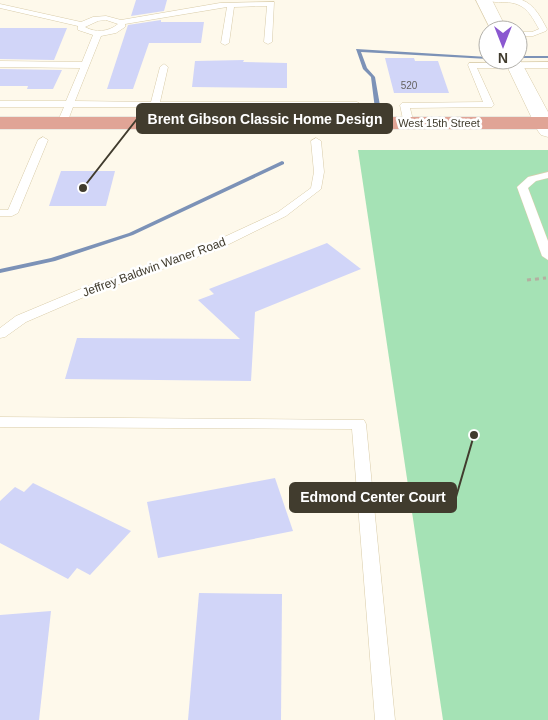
<svg xmlns="http://www.w3.org/2000/svg" width="548" height="720" viewBox="0 0 548 720" font-family="Helvetica,sans-serif">
  <rect width="100%" height="100%" fill="#fef9eb"/>
  <!-- green -->
  <polygon fill="#a5e2b5" points="358,150 548,150 548,720 443,720"/>
  <g fill="none" stroke-linecap="round" stroke-linejoin="round">
    <!-- stream -->
    <g fill="#7c92b7" fill-rule="evenodd">
      <polygon points="356,49 488,57 488,59 361,52 367,68 375,77 382,117 379,119 376,117 371,77 363,69"/>
      <rect x="518" y="56" width="30" height="2"/>
      <polygon points="282,161 284,162 284,164 133,235 55,261 0,273 0,269 51,258 129,233"/>
    </g>
  </g>
  <!-- building -->
  <g fill="#d1d5f8">
    <polygon points="136,0 167,0 164,11 131,16"/>
    <polygon points="161,20 161,22 204,22 201,43 149,43 133,89 107,89 128,25"/>
    <polygon points="0,28 67,28 54,60 0,59"/>
    <polygon points="385,58 414,58 415,61 438,61 449,93 394,93"/>
    <polygon points="244,60 243,62 287,63 287,88 192,87 195,61"/>
    <polygon points="0,69 62,70 53,89 27,89 28,86 0,86"/>
    <polygon points="61,171 115,171 106,206 49,206"/>
    <polygon points="327,243 361,269 255,312 251,381 65,379 77,338 240,339 198,300 214,294 209,289"/>
    <polygon points="275,478 293,531 158,558 147,502"/>
    <polygon points="33,483 131,531 90,575 77,568 68,579 0,543 0,501 15,487 24,492"/>
    <polygon points="199,593 282,594 281,720 188,720"/>
    <polygon points="51,611 39,720 0,720 0,615"/>
  </g>
  <g fill="none" stroke-linecap="round" stroke-linejoin="round">
    <!-- service casing -->
    <g stroke="#d9cca9" stroke-width="1">
      <g id="service">
        <path d="M489,0H522C535,5 541,18 547,29L546,31L533,36H518V32H532L539,29C530,13 525,3 505,2C499,2 494,3 489,0Z"/>
        <path d="M274,2L272,42L268,44L264,42L267,6L234,7L229,43L225,45L221,43L227,7L125,24V27L116,33L101,36L75,101L151,102L160,67L164,64L168,67L160,102H357L362,105L360,107L317,108L318,124L313,127L308,124L307,108L73,107L67,123L62,126L57,123L64,107H0V101H66L80,68L0,67V61L82,62L93,35L78,30V26L0,8V4L81,22L93,17L106,16L121,20L220,3ZM106,20L118,24C108,32 96,33 85,27L98,21Z"/>
        <polygon points="548,62 548,68 477,68 494,105 492,107 410,108 414,124 409,127 404,124 400,105 402,103 483,102 468,65 469,63"/>
        <polygon points="43,137 48,140 18,213 12,216 0,216 0,210 8,210 38,140"/>
        <polygon points="316,138 321,141 324,172 321,189 286,216 217,250 91,294 26,322 5,337 0,338 0,328 16,316 83,288 209,244 278,212 311,188 314,172 311,141"/>
        <polygon points="548,172 548,178 536,181 528,188 548,241 548,260 542,256 517,187 528,177"/>
        <polygon points="0,417 364,420 366,424 395,720 375,720 352,429 0,427"/>
      </g>
    </g>
    <!-- minor casing -->
    <g stroke="#d9cca9" stroke-width="1">
      <g id="minor">
        <polygon points="476,0 492,0 507,30 491,30"/>
        <polygon points="518,56 548,112 548,137 541,135 538,131 504,60 518,60"/>
      </g>
    </g>
    <!-- primary casing -->
    <g stroke="#d9d8d5" stroke-width="1">
      <rect id="primary" x="0" y="117" width="548" height="12"/>
    </g>
    <!-- path -->
    <polyline stroke="#b4afa1" stroke-width="3" stroke-dasharray="4 4" stroke-linecap="butt" points="527,280 546,278"/>
    <!-- service -->
    <use href="#service" fill="#fff" fill-rule="evenodd"/>
    <!-- minor -->
    <use href="#minor" fill="#fff" fill-rule="evenodd"/>
    <!-- primary -->
    <use href="#primary" fill="#e0a496" fill-rule="evenodd"/>
  </g>
  <g text-anchor="middle" dominant-baseline="central" stroke-width="5" stroke-linejoin="round" paint-order="stroke">
    <!-- number labels -->
    <g font-size="10" fill="#656260">
      <text x="409" y="85">520</text>
    </g>
    <!-- far-street labels -->
    <g font-size="11" fill="#413c2e" stroke="#fff">
      <text x="439" y="123">West 15th Street</text>
    </g>
    <!-- street labels -->
    <g font-size="12" fill="#413c2e" stroke="#fff">
      <text transform="translate(154 267) rotate(-20)">Jeffrey Baldwin Waner Road</text>
    </g>
  </g>
  <!-- callouts -->
  <path fill="none" stroke="#413c2e" stroke-width="2" d="M83 188L137 119M474 435L456 497"/>
  <g fill="#413c2e" stroke="#fff" stroke-width="2">
    <circle cx="83" cy="188" r="5"/>
    <circle cx="474" cy="435" r="5"/>
  </g>
  <g fill="#413c2e" stroke="#413c2e" stroke-width="2">
    <rect x="137" y="104" width="255" height="29" rx="5"/>
    <rect x="290" y="483" width="166" height="29" rx="5"/>
  </g>
  <g font-size="14" text-anchor="middle" font-weight="bold" fill="#fff">
    <text x="265" y="124">Brent Gibson Classic Home Design</text>
    <text x="373" y="502">Edmond Center Court</text>
  </g>
  <!-- north arrow -->
  <g transform="translate(503 45) rotate(180)"><circle r="24" fill="#ffffff" stroke="#b3b1ab"/>
  <path d="M0-4L9 19L0 12L-9 19Z" fill="#8b58d0"/>
  <text y="-8" font-size="14" font-weight="bold" text-anchor="middle" fill="#413c2e">N</text>
  </g>
</svg>
